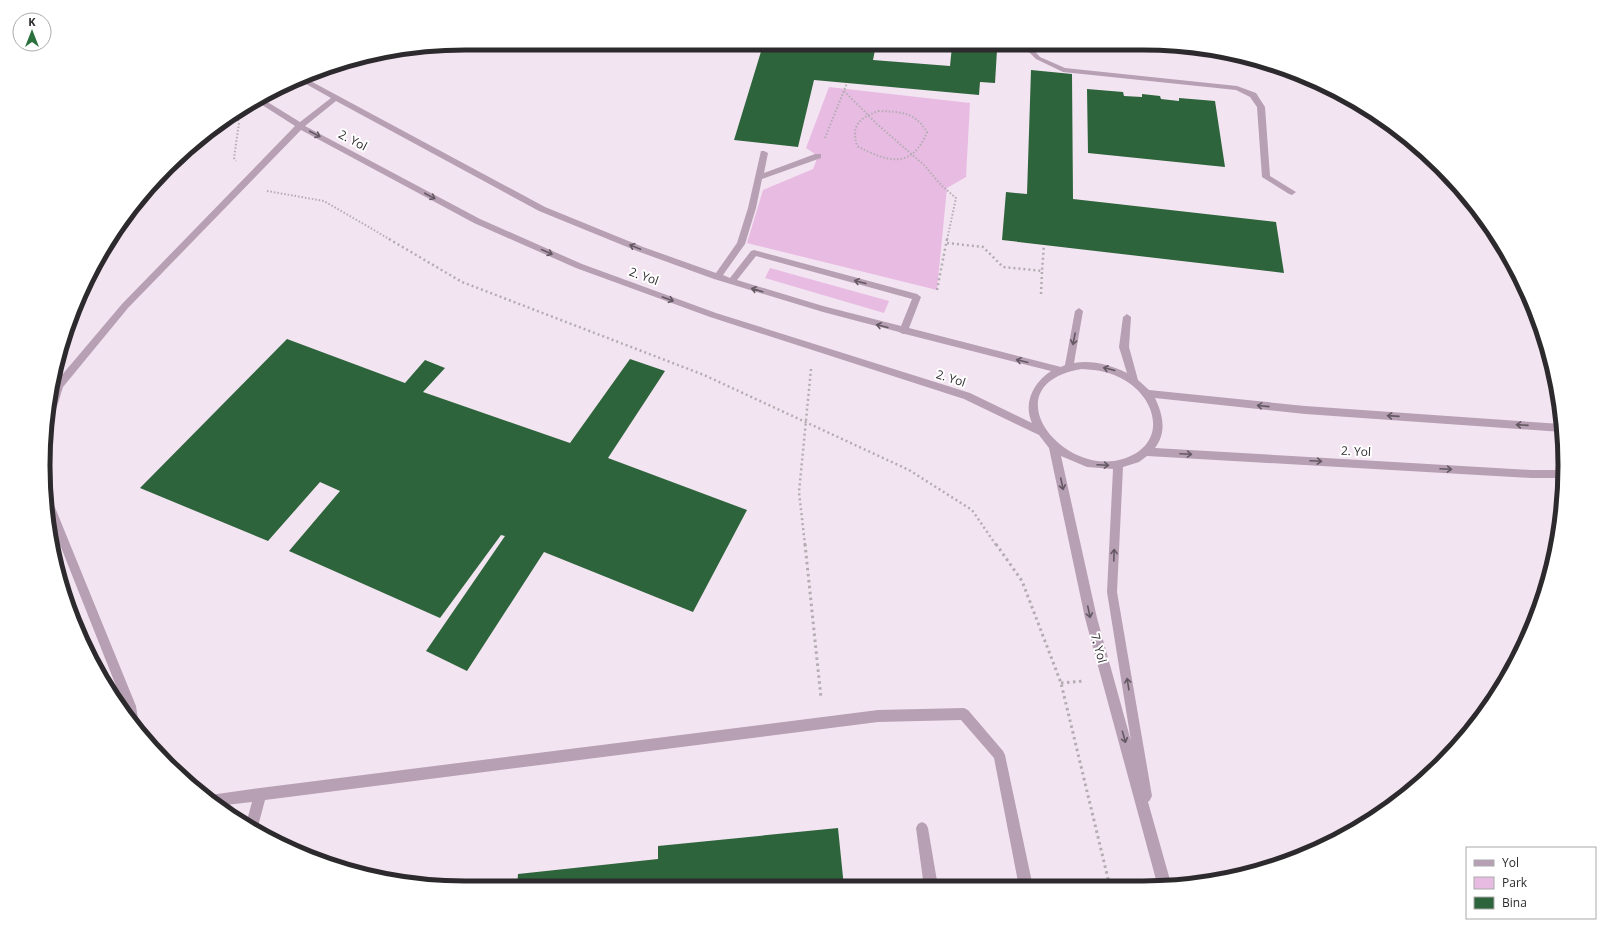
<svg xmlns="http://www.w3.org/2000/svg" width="1608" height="931" viewBox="0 0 1608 931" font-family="'Open Sans',sans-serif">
  <rect width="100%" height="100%" fill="#fbf3fa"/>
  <!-- built -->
  <polygon fill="#f3e4f1" points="1170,44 1278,65 1377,114 1441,167 1494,231 1533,304 1557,383 1565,465 1557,548 1533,627 1494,700 1441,764 1354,831 1278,866 1170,887 438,887 329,866 231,817 187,783 130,723 99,677 65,602 44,493 47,411 57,356 86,279 114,231 167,167 208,130 278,87 330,65 410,47"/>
  <!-- green -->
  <g fill="#e8bbe3">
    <polygon points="829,87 970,103 966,177 947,188 937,290 747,243 763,190 813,169 818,156 806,148"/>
    <polygon points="770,268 889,301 884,313 765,278"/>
  </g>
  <!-- building -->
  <g fill="#2e643b">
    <polygon points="763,45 823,45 822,49 831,50 832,45 876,45 873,60 950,66 952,46 997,50 995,83 980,82 979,95 814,80 798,147 734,140"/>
    <polygon points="1031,70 1072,74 1073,199 1276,222 1284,273 1002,240 1006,192 1027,194"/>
    <polygon points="1087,89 1123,92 1124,96 1142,97 1142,94 1160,96 1161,99 1179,101 1179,98 1215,101 1225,167 1088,153"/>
    <polygon points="287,339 405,383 425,360 445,368 423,392 570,443 630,359 665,371 608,458 747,510 693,612 544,552 467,671 426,651 505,536 501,535 440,618 289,551 340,491 320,482 268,541 140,488"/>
    <polygon points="838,828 844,887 517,887 518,874 658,859 658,846"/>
  </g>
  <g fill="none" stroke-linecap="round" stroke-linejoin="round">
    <!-- path-far2 -->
    <g stroke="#b3adb2" stroke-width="2" stroke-dasharray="1.5 2" stroke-linecap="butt">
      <polyline points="844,91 877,124 924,165 941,185 956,198 947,240"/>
      <path d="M878,111C900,112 914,111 927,132C912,170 887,162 857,146C851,124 859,119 878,111Z"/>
      <polyline points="236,113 239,123 234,158 236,161"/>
      <polyline points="825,138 847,83"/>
      <polyline points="267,191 324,201 391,240"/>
    </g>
    <!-- path-far1 -->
    <g stroke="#b3adb2" stroke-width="2.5" stroke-dasharray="2 3" stroke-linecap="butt">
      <polyline points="389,239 462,282 704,375 909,470 972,510 996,545"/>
      <polyline points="947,243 983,247 1003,267 1042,271 1044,245"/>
      <polyline points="937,290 947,239"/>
      <polyline points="1041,294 1042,271"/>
      <polyline points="805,545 799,492 811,369"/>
    </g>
    <!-- path -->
    <g stroke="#b3adb2" stroke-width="3" stroke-dasharray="2.5 3.5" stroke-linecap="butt">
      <polyline points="805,544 821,698"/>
      <polyline points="996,544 1022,581 1061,683 1110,887"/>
      <polyline points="1061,683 1083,681"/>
    </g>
    <!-- minor -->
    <g fill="#b79fb4" fill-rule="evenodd">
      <polygon points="1021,44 1028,44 1040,57 1065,68 1237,86 1256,93 1265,107 1270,176 1296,192 1292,195 1289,194 1262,177 1257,107 1250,97 1236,90 1063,72 1036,59"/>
      <path d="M303,77L545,207L643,247L716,273L737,243L748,208L761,151H764L768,153L764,173L815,154H821V158L762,179L756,208L745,244L723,275L730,278L751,251L754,250L917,294L921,297L909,328L1061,367L1065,365L1075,311L1079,308L1083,311L1074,363C1093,360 1110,365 1127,373L1119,347L1123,317L1127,314L1131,317L1129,347L1138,380L1149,390L1305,406L1561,424L1562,432L1305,414L1155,398C1163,415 1167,432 1155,448L1531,470H1564V478H1531L1147,456L1139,462L1123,467L1117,592L1152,796L1150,800L1148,802L1172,887H1158L1085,618L1049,448L1039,435L964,399L710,317L576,268L474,223L301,130L128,308L63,387L51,426L49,429L46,430L47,407L56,382L122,304L295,126L256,101L261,98L300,122L331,98L297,79ZM336,101L539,211L637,251L714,279L823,312L899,332L903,334H905L1051,371C1033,383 1023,403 1032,423L970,393L716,313L582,264L480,219L305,126ZM756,256L912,299L901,326L823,306L737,280ZM1082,369C1098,370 1112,372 1126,381C1157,400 1167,443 1126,458C1062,481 989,384 1082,369ZM1061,456L1087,467L1113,469L1107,592L1131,741L1097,618Z"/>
      <polygon points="45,455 49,456 50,459 54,505 136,706 139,726 137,730 125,715 124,706 49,517 44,493"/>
      <polygon points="964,708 968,710 1003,751 1005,755 1033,887 1019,887 994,758 961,720 878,722 265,800 257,830 246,824 252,802 217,806 205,797 210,795 260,788 878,710"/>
      <polygon points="922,822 926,824 928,828 938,887 924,887 916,828 918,824"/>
    </g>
  </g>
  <!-- one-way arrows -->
  <defs><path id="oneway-shaft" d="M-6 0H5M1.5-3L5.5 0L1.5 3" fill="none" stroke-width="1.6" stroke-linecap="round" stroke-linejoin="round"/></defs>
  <g stroke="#645963">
    <use href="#oneway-shaft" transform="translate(315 134) rotate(28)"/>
    <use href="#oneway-shaft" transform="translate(430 196) rotate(28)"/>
    <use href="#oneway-shaft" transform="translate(635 247) rotate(-158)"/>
    <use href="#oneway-shaft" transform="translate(547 252) rotate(24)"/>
    <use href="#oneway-shaft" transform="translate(860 282) rotate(-165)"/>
    <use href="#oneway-shaft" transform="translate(757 290) rotate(-164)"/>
    <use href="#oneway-shaft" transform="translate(668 299) rotate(20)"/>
    <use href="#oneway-shaft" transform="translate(882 326) rotate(-166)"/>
    <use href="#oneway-shaft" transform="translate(1074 339) rotate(101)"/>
    <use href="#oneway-shaft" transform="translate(1022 361) rotate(-166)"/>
    <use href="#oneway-shaft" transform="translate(1109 369) rotate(-166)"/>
    <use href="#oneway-shaft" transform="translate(1263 406) rotate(-174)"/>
    <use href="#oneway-shaft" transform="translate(1393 416) rotate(-176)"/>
    <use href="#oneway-shaft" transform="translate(1522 425) rotate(-176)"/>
    <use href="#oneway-shaft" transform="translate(1186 454) rotate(3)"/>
    <use href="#oneway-shaft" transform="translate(1316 461) rotate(3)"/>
    <use href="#oneway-shaft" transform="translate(1103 465) rotate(3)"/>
    <use href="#oneway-shaft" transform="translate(1446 469) rotate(3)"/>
    <use href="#oneway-shaft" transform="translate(1062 484) rotate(78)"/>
    <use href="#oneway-shaft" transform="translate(1114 555) rotate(-88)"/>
    <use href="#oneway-shaft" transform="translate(1089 612) rotate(78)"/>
    <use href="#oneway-shaft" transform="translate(1128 684) rotate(-99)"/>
    <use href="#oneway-shaft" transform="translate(1124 737) rotate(74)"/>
  </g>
  <g text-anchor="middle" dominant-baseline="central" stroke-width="4" stroke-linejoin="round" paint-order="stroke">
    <!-- street labels -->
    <g font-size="12" fill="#2d2a2d" stroke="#fff">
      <text transform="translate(353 140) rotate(28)">2. Yol</text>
      <text transform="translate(644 276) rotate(20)">2. Yol</text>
      <text transform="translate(951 378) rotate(18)">2. Yol</text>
      <text transform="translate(1356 451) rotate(3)">2. Yol</text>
      <text transform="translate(1099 648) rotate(75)">7. Yol</text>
    </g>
  </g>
  <!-- crop -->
  <path d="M0 0H1608V931H0ZM465 50H1143A415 415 0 0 1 1558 465V466A415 415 0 0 1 1143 881H465A415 415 0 0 1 50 466V465A415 415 0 0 1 465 50Z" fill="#fff" fill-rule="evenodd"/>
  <path fill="none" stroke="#2d2a2d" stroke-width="5" d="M465 50H1143A415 415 0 0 1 1558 465V466A415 415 0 0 1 1143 881H465A415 415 0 0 1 50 466V465A415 415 0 0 1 465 50Z"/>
  <!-- legend -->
  <rect x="1466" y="847" width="130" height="72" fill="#ffffff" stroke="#abaaab"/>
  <rect x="1474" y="860" width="20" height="6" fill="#b79fb4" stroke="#abaaab"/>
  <text x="1502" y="867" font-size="12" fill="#2d2a2d">Yol</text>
  <rect x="1474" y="877" width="20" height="12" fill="#e8bbe3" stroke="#abaaab"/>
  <text x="1502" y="887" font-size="12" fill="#2d2a2d">Park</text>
  <rect x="1474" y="897" width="20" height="12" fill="#2e643b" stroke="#abaaab"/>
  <text x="1502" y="907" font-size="12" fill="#2d2a2d">Bina</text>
  <!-- north arrow -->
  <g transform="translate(32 32)"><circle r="19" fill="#ffffff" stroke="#abaaab"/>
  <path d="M0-3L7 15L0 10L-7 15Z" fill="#2a713d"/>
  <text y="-6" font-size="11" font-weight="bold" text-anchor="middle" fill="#2d2a2d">K</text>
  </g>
</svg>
